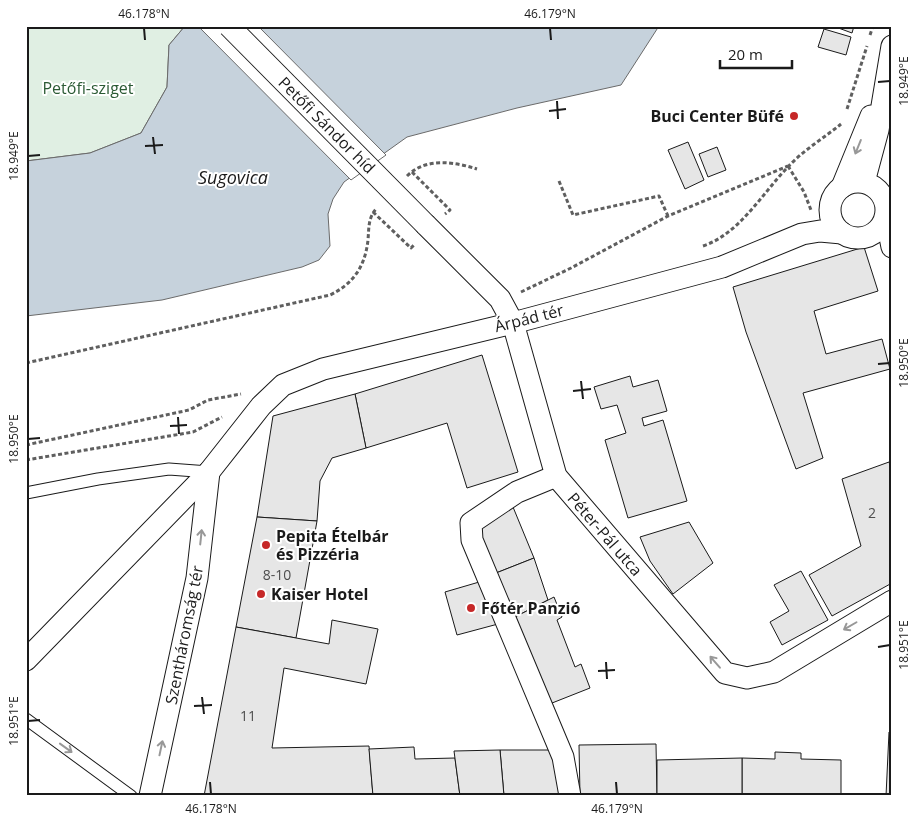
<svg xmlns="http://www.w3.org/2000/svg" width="918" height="822" viewBox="0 0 918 822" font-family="'Open Sans',sans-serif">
  <rect width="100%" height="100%" fill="#fff"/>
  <!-- green -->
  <polygon fill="#e0efe3" stroke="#6a6a6a" points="26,26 185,26 169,45 167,87 141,133 90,153 26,161"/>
  <!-- water -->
  <polygon fill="#c6d2dc" stroke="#6a6a6a" points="185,26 659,26 621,85 517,108 407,137 344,182 333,199 328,214 330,246 319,260 302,267 162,300 26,316 26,161 90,153 141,133 167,87 169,45"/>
  <!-- pier -->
  <polygon fill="#fff" stroke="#6a6a6a" points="198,26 258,26 386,155 351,180"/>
  <!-- building -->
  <g fill="#e6e6e6" stroke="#1a1a1a">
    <polygon points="833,26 854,26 852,33"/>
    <polygon points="824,29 851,37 846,55 818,47"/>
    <polygon points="688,142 704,180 685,189 668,150"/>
    <polygon points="717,147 726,170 708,177 699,154"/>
    <polygon points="864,247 878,291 814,311 826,354 882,339 890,369 803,393 823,458 796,469 746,332 733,287"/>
    <polygon points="482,355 518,472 467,488 447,423 366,448 355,394"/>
    <polygon points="630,376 633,387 658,380 667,411 642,418 644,426 663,420 687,501 628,518 605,440 626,433 617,405 601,409 594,387"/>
    <polygon points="355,394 366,448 332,458 320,481 317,521 257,517 273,416"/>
    <polygon points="889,462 892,472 892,583 832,616 809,575 861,546 842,479"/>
    <polygon points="513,507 534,558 496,573 477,526"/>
    <polygon points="257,517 317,521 296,638 236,627"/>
    <polygon points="689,522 713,563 673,594 650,561 640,537"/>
    <polygon points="534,558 548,600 513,618 496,573"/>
    <polygon points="801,571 828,620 782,645 770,622 789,611 774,585"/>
    <polygon points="486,580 498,624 457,635 445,592"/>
    <polygon points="554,597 562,617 557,620 575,667 581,664 590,688 547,705 513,618"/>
    <polygon points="332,620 378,629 366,684 284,668 272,748 369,746 373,796 204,796 236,627 329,644"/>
    <polygon points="889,732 892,732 892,796 886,796"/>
    <polygon points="656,744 657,796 580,796 579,745"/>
    <polygon points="414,747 415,759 455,758 460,796 373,796 369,749"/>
    <polygon points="500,750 558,750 561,796 504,796"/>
    <polygon points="500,750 504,796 460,796 454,751"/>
    <polygon points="775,752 801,753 801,759 841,760 841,796 742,796 742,758 775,759"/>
    <polygon points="742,758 742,796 657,796 657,760"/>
  </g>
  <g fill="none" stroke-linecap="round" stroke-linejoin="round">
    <!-- lane casing -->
    <g stroke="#1a1a1a" stroke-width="13">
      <g id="lane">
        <polyline points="26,493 98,479 169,469 209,472"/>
        <polyline points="26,719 131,796"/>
      </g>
    </g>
    <!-- street casing -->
    <g stroke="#1a1a1a" stroke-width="23">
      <g id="street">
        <circle cx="858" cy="210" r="28"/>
        <polyline points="864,182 878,130 892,46"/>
        <polyline points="842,187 871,116"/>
        <polyline points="426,225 500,299 513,323 556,476 725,673 747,678 774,672 892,601"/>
        <polyline points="882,226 890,237 892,247"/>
        <polyline points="556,476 517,492 471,523 472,540 563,757 570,796"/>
        <polyline points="26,660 209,472 261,406 283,385 323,369 513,323 722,267 802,234 820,231 842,233"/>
        <polyline points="150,796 197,578 209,472"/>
      </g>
    </g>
    <!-- path -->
    <g stroke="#5f5f5f" stroke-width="3" stroke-dasharray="4 2.5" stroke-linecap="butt">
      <polyline points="870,35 873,26"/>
      <polyline points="847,109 867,46"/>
      <polyline points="788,166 804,192 811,210"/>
      <polyline points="412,172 450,210 445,214"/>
      <path d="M407,176C426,157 455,162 477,169"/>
      <polyline points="559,181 573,215 659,196 668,216"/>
      <polyline points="373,212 411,248 414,245"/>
      <path d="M703,246C739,234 762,194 787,168C802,151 824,138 841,124"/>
      <polyline points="521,292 571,268 668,216 788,166"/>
      <path d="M26,363L330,295C353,284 365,267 368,240C369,228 368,217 377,208"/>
      <polyline points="26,445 189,410 208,400 241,394"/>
      <polyline points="26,460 193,432 222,417"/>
    </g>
    <!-- lane -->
    <use href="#lane" stroke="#fff" stroke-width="11"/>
    <!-- street -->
    <use href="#street" stroke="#fff" stroke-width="21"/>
    <!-- street-bridge casing -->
    <g stroke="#1a1a1a" stroke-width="23" stroke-linecap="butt">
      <polyline id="street-bridge" points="229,26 426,225"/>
    </g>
    <!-- street-bridge -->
    <use href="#street-bridge" stroke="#fff" stroke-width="21"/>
  </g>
  <!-- one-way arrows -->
  <defs><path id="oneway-shaft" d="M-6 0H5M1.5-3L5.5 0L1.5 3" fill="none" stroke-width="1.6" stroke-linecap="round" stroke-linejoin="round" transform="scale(1.25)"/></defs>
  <g stroke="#989898">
    <use href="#oneway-shaft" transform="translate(858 147) rotate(112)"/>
    <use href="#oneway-shaft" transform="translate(201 537) rotate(-84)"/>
    <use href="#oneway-shaft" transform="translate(850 626) rotate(150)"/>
    <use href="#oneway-shaft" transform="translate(715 662) rotate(-131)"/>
    <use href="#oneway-shaft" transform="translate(66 748) rotate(36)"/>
    <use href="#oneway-shaft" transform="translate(161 748) rotate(-78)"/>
  </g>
  <!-- ticks -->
  <path fill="none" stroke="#1a1a1a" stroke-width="2" d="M144,28L145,40M550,28L551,40M878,82L890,81M557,101L558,119M549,111L566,109M153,137L155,154M145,146L163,145M28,156L40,155M878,364L890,363M581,381L583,399M573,391L591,389M178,417L179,434M170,426L187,425M28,439L40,438M878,647L890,645M606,662L607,679M598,671L615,670M202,697L204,714M194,706L212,705M28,721L40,720M210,782L211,794M616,782L617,794"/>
  <!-- markers -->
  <g fill="#c62828" stroke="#fff" stroke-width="2">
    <circle cx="794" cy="116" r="5"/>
    <circle cx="266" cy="545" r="5"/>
    <circle cx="261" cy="594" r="5"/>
    <circle cx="471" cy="608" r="5"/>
  </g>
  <g text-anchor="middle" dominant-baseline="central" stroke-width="4" stroke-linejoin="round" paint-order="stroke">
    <!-- number labels -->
    <g font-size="14" fill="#4d4d4d">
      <text x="872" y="512">2</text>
      <text x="277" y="574">8-10</text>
      <text x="248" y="715">11</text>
    </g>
    <!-- park labels -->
    <g font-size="16" fill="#2b5a34" stroke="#fff">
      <text x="88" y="88">Petőfi-sziget</text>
    </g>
    <!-- poi labels -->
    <g font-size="16" font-weight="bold" fill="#1a1a1a" stroke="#fff" text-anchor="start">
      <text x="784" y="116" text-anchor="end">Buci Center Büfé</text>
      <text x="276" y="536">Pepita Ételbár<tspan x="276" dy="18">és Pizzéria</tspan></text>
      <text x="271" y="594">Kaiser Hotel</text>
      <text x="481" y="608">Főtér Panzió</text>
    </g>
    <!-- street labels -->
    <g font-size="16" fill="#1a1a1a" stroke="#fff">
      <text transform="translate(327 125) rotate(45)">Petőfi Sándor híd</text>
      <text transform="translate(529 318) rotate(-14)">Árpád tér</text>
      <text transform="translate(605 534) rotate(49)">Péter-Pál utca</text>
      <text transform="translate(184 635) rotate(-79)">Szentháromság tér</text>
    </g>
    <!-- water labels -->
    <g font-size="18" font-style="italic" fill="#1a1a1a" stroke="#fff">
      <text x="233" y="177">Sugovica</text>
    </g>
  </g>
  <!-- border -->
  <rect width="918" height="822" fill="none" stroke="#ffffff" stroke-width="55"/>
  <!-- scale -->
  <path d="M720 60v8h72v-8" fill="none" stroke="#1a1a1a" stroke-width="2.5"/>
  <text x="728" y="60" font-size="15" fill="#1a1a1a" stroke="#ffffff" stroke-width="4" paint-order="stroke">20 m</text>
  <rect x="28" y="28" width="862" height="766" fill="none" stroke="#1a1a1a" stroke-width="2"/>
  <g font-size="12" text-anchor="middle" fill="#1a1a1a">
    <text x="144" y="18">46.178°N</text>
    <text x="550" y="18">46.179°N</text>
    <text transform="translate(904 81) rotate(-90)" y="4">18.949°E</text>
    <text transform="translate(14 156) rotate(-90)" y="4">18.949°E</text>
    <text transform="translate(904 363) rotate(-90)" y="4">18.950°E</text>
    <text transform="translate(14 439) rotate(-90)" y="4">18.950°E</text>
    <text transform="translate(904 645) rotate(-90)" y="4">18.951°E</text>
    <text transform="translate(14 721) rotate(-90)" y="4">18.951°E</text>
    <text x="211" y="813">46.178°N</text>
    <text x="617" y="813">46.179°N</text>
  </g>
</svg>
